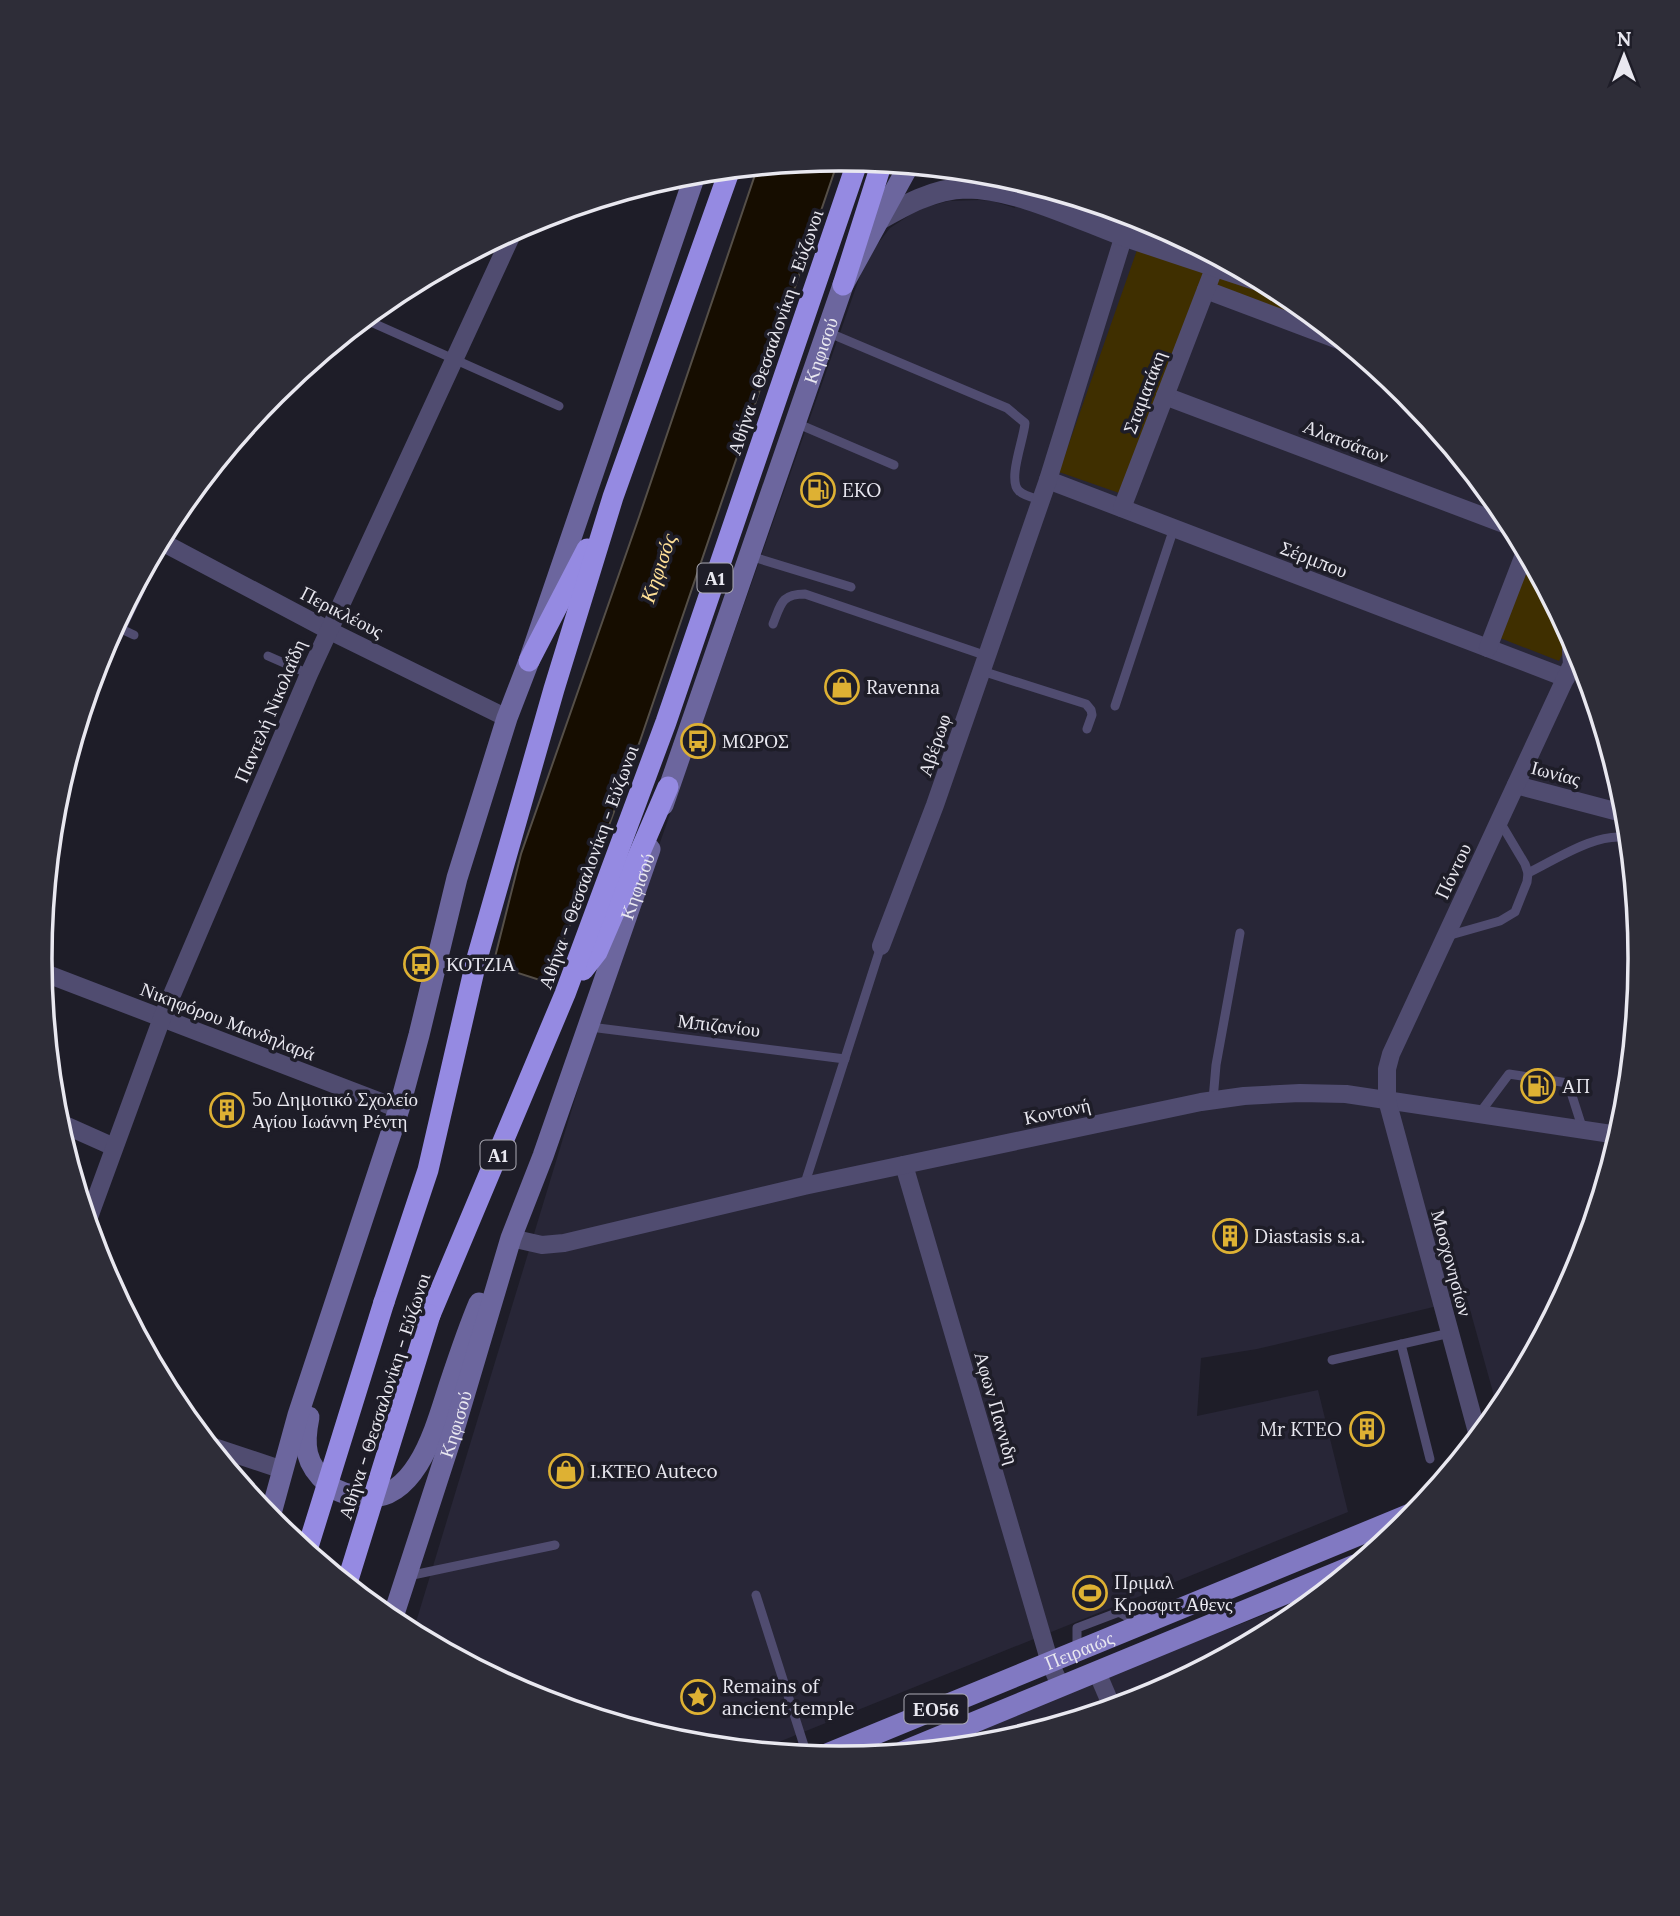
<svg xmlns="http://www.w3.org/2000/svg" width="1680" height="1916" viewBox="0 0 1680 1916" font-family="Lora,serif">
  <rect width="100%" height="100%" fill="#1e1d28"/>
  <!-- built -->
  <g fill="#282637">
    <polygon points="1022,181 1146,219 1285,293 1406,393 1505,514 1579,652 1624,802 1640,958 1624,1114 1579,1264 1505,1403 1498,1410 1467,1299 1257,1349 1201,1358 1197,1416 1318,1390 1348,1512 759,1750 684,1742 534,1697 413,1632 609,987 866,259 890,228 919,209 949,201 979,200 992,201 1015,208"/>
    <polygon points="1289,1605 1295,1614 1284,1623 1146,1697 996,1742 921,1750"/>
  </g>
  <!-- green -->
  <g fill="#3f2f00">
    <polygon points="1137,250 1298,304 1330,331 1203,285 1122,494 1059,472"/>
    <polygon points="1530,560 1571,637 1559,661 1500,638"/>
  </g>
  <!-- water -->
  <polygon fill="#160d00" stroke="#554f48" stroke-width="2" points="839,158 640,741 590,877 546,982 493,965 521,854 639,517 758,166"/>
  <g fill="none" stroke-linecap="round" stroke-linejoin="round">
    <!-- service -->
    <g stroke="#504c70" stroke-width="9">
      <polyline points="364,319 559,406"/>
      <path d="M827,332L1007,408L1025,423C1024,439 1007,480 1019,491C1024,496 1034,498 1041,500"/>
      <polyline points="796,423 894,465"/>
      <polyline points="750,556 851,587"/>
      <path d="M773,624C781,604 781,594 805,594L987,656"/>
      <polyline points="117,627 134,635"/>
      <polyline points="268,656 309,674"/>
      <polyline points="982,671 1086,704 1091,710 1092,715 1087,729"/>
      <polyline points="1115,706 1174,528"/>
      <path d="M1528,873C1555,860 1598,831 1628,838"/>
      <polyline points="1447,936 1500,921 1515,912 1527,882 1528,873 1525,864 1500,822"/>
      <polyline points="590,1027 845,1059"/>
      <polyline points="1213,1100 1216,1065 1240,933"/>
      <polyline points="1479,1114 1509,1074 1568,1083 1583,1130"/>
      <polyline points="804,1186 881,946"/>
      <polyline points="1401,1344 1430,1459"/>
      <polyline points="1332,1360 1450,1333"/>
      <polyline points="408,1576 555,1545"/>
      <polyline points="756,1595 807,1755"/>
      <polyline points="1077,1650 1077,1628 1119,1612 1140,1624"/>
    </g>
    <!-- minor -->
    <g stroke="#504c70" stroke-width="18">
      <polyline points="1206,290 1344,342"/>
      <polyline points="1165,396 1512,527"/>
      <polyline points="1048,480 1566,678"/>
      <polyline points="1122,508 1215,266"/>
      <polyline points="160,541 328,630 507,718"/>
      <polyline points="1488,648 1525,552"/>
      <polyline points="96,671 145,570"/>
      <polyline points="1516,785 1626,814"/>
      <polyline points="881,946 935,805 1048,480 1124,235"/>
      <polyline points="42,972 399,1109"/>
      <polyline points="58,1122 114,1147"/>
      <polyline points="904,1165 1050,1663 1061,1687"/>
      <polyline points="88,1220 162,1018 309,674 514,230"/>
      <polyline points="511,1238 542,1245 564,1243 804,1186 1201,1102 1244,1096 1300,1093 1346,1094 1618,1135"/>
      <polyline points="1478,1436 1387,1100 1387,1069 1391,1054 1572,664 1571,650 1574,643"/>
      <polyline points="211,1446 283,1470"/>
      <polyline points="1097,1672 1112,1707"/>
    </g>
    <!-- tertiary -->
    <path stroke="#504c70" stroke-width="21" d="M877,221C905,205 933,189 966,188C1014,188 1074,217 1119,234C1168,251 1217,267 1266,283"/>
    <!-- secondary -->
    <g stroke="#6c669e" stroke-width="21">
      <path id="s1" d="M663,805L843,285L909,165"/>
      <path d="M309,1417C303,1446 305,1464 328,1484C338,1493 350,1495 363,1497C418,1503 437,1422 450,1383C459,1356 468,1329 479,1303"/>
      <polyline points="270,1517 298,1415 399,1109 419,1035 457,878 507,718 529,661 696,172"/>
      <path id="s2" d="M392,1620L456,1423L511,1238L543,1156L650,849"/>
    </g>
    <!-- primary -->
    <g stroke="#8179c2" stroke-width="21">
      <polyline points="902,1752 1355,1565"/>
      <path id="s3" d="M822,1756L1415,1512"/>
    </g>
    <!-- motorway -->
    <g stroke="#958ae2" stroke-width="21">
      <polyline points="843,285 882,162"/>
      <polyline points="529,661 587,549"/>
      <polyline points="583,970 597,952 668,787"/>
      <polyline points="384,1302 428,1170 476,962 554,689 613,497 730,169"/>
      <polyline points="430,1315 565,994 666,722 858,160"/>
    </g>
    <!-- motorway-bridge -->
    <g stroke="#958ae2" stroke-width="21">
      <polyline points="307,1550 384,1302"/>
      <polyline points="347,1583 430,1315"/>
    </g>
  </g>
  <!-- icons -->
  <defs>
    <g id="fuel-ring" transform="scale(1.75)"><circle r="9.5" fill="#1e1d28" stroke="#deb133" stroke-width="1.5"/><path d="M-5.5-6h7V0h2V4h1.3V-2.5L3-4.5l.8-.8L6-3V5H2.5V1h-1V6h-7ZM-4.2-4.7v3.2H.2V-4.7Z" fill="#deb133"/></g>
    <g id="shop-ring" transform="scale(1.75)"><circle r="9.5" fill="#1e1d28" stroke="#deb133" stroke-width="1.5"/><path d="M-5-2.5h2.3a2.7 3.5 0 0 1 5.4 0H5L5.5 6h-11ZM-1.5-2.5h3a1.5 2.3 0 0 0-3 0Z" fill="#deb133"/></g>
    <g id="bus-ring" transform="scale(1.75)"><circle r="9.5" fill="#1e1d28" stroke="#deb133" stroke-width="1.5"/><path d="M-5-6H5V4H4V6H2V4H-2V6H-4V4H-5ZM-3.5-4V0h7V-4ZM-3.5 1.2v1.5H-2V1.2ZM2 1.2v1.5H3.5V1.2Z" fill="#deb133"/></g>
    <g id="building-ring" transform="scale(1.75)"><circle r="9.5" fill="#1e1d28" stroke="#deb133" stroke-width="1.5"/><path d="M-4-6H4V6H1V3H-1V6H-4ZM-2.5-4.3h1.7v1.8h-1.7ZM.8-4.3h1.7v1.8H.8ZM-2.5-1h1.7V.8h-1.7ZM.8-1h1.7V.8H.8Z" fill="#deb133"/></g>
    <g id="stadium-ring" transform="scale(1.75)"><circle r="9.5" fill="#1e1d28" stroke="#deb133" stroke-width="1.5"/><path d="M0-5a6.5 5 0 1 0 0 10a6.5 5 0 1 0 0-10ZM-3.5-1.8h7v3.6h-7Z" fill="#deb133"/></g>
    <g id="sight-ring" transform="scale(1.75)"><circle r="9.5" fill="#1e1d28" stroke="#deb133" stroke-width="1.5"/><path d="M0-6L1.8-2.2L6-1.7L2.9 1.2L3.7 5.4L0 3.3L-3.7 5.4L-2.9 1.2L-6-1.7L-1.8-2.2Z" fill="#deb133"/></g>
  </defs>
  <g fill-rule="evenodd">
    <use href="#fuel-ring" x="818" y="490"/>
    <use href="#shop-ring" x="842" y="687"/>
    <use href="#bus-ring" x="698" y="741"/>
    <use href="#bus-ring" x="421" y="964"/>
    <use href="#fuel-ring" x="1538" y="1086"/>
    <use href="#building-ring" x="227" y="1110"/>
    <use href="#building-ring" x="1230" y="1236"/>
    <use href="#building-ring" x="1367" y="1429"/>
    <use href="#shop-ring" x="566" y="1471"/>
    <use href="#stadium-ring" x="1090" y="1593"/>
    <use href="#sight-ring" x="698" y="1697"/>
  </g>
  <g text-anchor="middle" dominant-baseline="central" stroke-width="7" stroke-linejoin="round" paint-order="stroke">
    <!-- shield labels -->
    <g fill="#1e1d28" stroke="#acabb4" stroke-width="2">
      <rect x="697.5" y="563.5" width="35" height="29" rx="5"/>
      <rect x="480.5" y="1140.5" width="35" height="29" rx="5"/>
      <rect x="904.5" y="1694.5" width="63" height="29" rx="5"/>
    </g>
    <g font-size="18" font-weight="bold" fill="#e9e8f0">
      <text x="715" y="578">Α1</text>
      <text x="498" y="1155">Α1</text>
      <text x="936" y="1709">ΕΟ56</text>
    </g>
    <!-- street labels -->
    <g font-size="19" fill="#e9e8f0" stroke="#1e1d28">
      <text transform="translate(775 332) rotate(-71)">Αθήνα - Θεσσαλονίκη - Εύζωνοι</text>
      <text stroke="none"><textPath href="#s1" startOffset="481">Κηφισού</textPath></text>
      <text transform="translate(1144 392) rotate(-69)">Σταματάκη</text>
      <text transform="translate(1346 441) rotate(21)">Αλατσάτων</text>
      <text transform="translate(1314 559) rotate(21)">Σέρμπου</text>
      <text transform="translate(342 612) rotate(27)">Περικλέους</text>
      <text transform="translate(270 711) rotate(-67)">Παντελή Νικολαΐδη</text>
      <text transform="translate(934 745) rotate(-71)">Αβέρωφ</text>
      <text transform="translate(1556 773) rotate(15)">Ιωνίας</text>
      <text transform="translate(588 867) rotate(-70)">Αθήνα - Θεσσαλονίκη - Εύζωνοι</text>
      <text transform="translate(1453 871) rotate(-65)">Πόντου</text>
      <text stroke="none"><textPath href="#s2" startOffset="774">Κηφισού</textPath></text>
      <text transform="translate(228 1021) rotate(21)">Νικηφόρου Μανδηλαρά</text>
      <text transform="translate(719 1025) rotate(7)">Μπιζανίου</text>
      <text transform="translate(1057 1111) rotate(-12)">Κοντονή</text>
      <text transform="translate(1452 1263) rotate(75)">Μοσχονησίων</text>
      <text transform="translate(384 1396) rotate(-72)">Αθήνα - Θεσσαλονίκη - Εύζωνοι</text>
      <text transform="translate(997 1408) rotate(74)">Αφων Παννιδη</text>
      <text stroke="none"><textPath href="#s2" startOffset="206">Κηφισού</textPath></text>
      <text stroke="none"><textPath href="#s3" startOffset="278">Πειραιώς</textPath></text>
    </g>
    <!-- poi labels -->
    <g font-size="19" fill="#e9e8f0" stroke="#1e1d28" text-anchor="start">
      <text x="842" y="490">EKO</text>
      <text x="866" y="687">Ravenna</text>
      <text x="722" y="741">ΜΩΡΟΣ</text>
      <text x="446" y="964">ΚΟΤΖΙΑ</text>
      <text x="1562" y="1086">ΑΠ</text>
      <text x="252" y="1099">5ο Δημοτικό Σχολείο<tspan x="252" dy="22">Αγίου Ιωάννη Ρέντη</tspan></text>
      <text x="1254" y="1236">Diastasis s.a.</text>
      <text x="1342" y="1429" text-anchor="end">Mr KTEO</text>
      <text x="590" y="1471">Ι.ΚΤΕΟ Auteco</text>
      <text x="1114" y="1582">Πριμαλ<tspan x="1114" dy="22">Κροσφιτ Αθενς</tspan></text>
      <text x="722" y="1686">Remains of<tspan x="722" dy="22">ancient temple</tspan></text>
    </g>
    <!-- water labels -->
    <g font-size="21" font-style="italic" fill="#ffe097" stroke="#1e1d28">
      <text transform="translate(658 568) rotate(-71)">Κηφισός</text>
    </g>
  </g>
  <!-- crop -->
  <path d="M0 0H1680V1916H0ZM839 171H841A787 787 0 0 1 1628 958V959A787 787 0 0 1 841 1746H839A787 787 0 0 1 52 959V958A787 787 0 0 1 839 171Z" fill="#2e2d38" fill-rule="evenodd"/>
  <path fill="none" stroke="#e9e8f0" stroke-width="3.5" d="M839 171H841A787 787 0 0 1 1628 958V959A787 787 0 0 1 841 1746H839A787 787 0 0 1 52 959V958A787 787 0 0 1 839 171Z"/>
  <!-- north arrow -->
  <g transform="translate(1624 56)" stroke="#1e1d28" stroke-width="5" paint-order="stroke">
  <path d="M0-5L12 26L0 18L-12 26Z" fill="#e9e8f0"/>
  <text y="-10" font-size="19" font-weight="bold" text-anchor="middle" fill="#e9e8f0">N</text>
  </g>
</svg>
